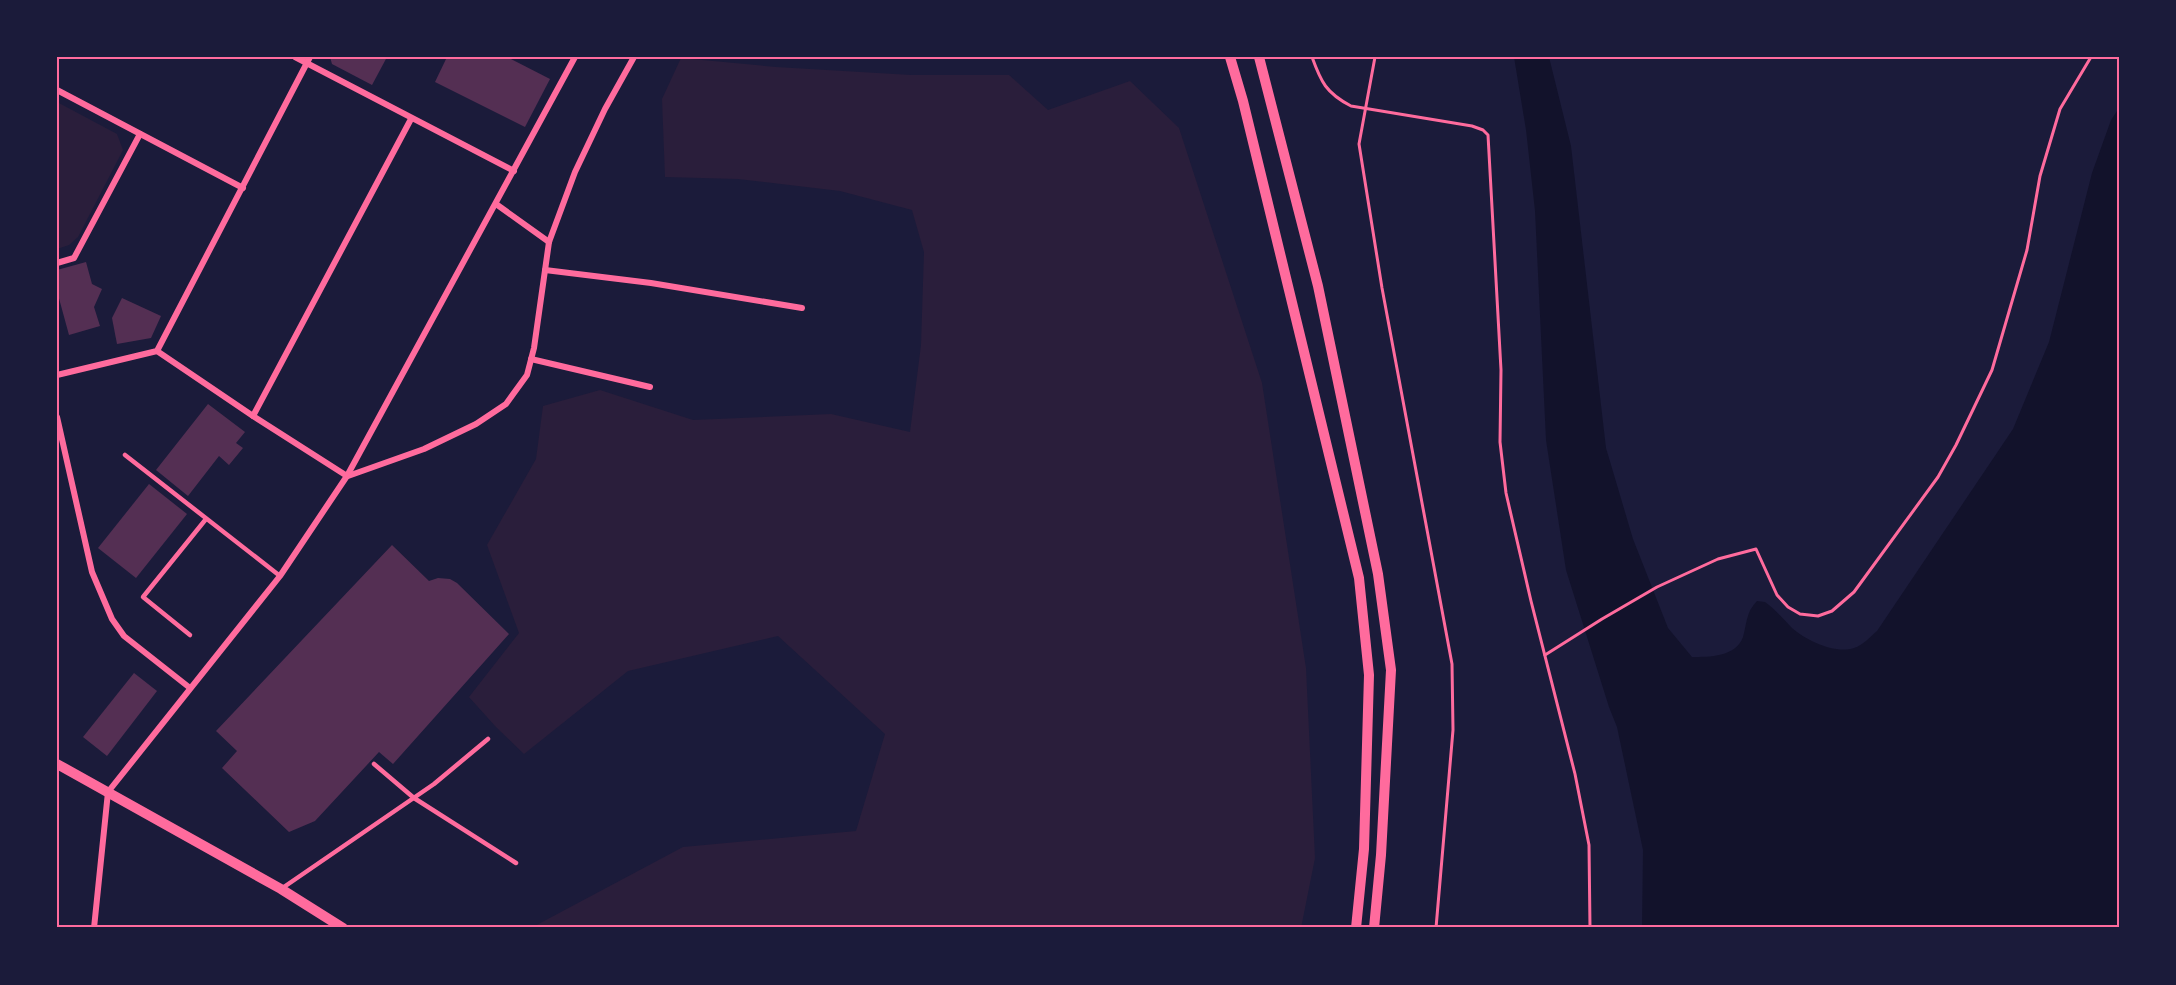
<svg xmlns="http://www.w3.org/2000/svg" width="2176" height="985" viewBox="0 0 2176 985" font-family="Overpass,sans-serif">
  <rect width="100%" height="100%" fill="#1b1b3a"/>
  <!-- green -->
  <g fill="#2a1e3b">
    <polygon points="681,58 776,67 911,75 1009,75 1048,110 1130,81 1179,128 1262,383 1306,668 1315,858 1301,928 531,928 683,847 856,831 885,734 778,636 628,671 524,754 496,727 469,697 519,633 487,545 536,459 543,406 600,390 693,420 831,414 910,432 921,345 924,252 912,210 840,191 738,179 665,177 662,99"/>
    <polygon points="57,102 117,134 123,150 78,237 69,245 57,249"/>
  </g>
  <!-- water -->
  <path fill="#12122b" d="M1514,57H1549L1571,146L1606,448L1633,539L1668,628L1692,657C1709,657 1736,657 1743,637C1747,623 1746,612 1757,601L1765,602C1775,609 1783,619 1792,628C1807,641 1835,654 1854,648C1863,645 1870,637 1877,631L2013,429L2049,342L2092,173L2111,120L2119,108V928H1642L1643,850L1617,727L1609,707L1566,570L1546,440L1535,211L1526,130Z"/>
  <!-- building -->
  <g fill="#542f53">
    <polygon points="330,57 387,57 372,85 332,64"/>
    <polygon points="447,57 507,57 550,79 525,127 435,82"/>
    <polygon points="86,262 92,284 102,289 94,307 100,326 69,335 57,291 57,270"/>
    <polygon points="122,298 161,316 151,338 117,344 112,318"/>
    <polygon points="208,404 245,432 236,443 243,448 229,465 219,456 188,496 156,470"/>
    <polygon points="149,484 187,514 136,578 98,548"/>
    <polygon points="392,545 429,581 438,578 450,579 457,583 509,634 393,764 379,752 315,821 289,832 222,768 237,751 216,731"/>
    <polygon points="134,673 157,691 107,756 83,737"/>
  </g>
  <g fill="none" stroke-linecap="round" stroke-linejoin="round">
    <!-- path -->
    <g stroke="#ff6b9d" stroke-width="3">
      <path d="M1312,57C1321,82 1326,93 1351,106L1472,126L1483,130L1488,135L1501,370L1500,442L1506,493L1531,601L1575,774L1589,845L1590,928"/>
      <polyline points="1375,57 1359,144 1382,288 1452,664 1453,730 1436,928"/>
      <polyline points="1545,655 1602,619 1657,587 1718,559 1756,549 1777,595 1788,607 1800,614 1818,616 1832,611 1854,592 1938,477 1956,445 1992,370 2027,250 2040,176 2060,109 2091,57"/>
    </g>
    <!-- service -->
    <g stroke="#ff6b9d" stroke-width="4.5">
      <polyline points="125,455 280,576"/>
      <polyline points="190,635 143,597 206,519"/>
      <polyline points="374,764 414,798 516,863"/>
      <polyline points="281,889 434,784 488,739"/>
    </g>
    <!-- minor -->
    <g stroke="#ff6b9d" stroke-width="6">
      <polyline points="295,57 514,171"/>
      <polyline points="57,90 243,188"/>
      <polyline points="496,204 549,242"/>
      <polyline points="57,263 74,258 140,134"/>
      <polyline points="545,270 651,283 802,308"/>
      <polyline points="157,351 253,416 347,476"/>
      <polyline points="531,359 650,387"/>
      <polyline points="57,375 157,351 310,57"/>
      <polyline points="253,416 411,119"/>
      <polyline points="57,417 92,572 112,619 124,636 190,688"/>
      <polyline points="348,476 424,449 476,424 506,404 527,375 534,348 549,242 575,172 605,109 634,57"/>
      <polyline points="94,928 108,792 280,576 347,476 575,57"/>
    </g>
    <!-- tertiary -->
    <g stroke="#ff6b9d" stroke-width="10">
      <polyline points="1230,57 1243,101 1359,578 1369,675 1364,849 1356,928"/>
      <polyline points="1259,57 1318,286 1378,574 1391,670 1381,855 1374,928"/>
      <polyline points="57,764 281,889 343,928"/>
    </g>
  </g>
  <!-- border -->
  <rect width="2176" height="985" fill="none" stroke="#1b1b3a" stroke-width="117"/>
  <rect x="58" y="58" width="2060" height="868" fill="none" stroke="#ff6b9d" stroke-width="2"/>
</svg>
